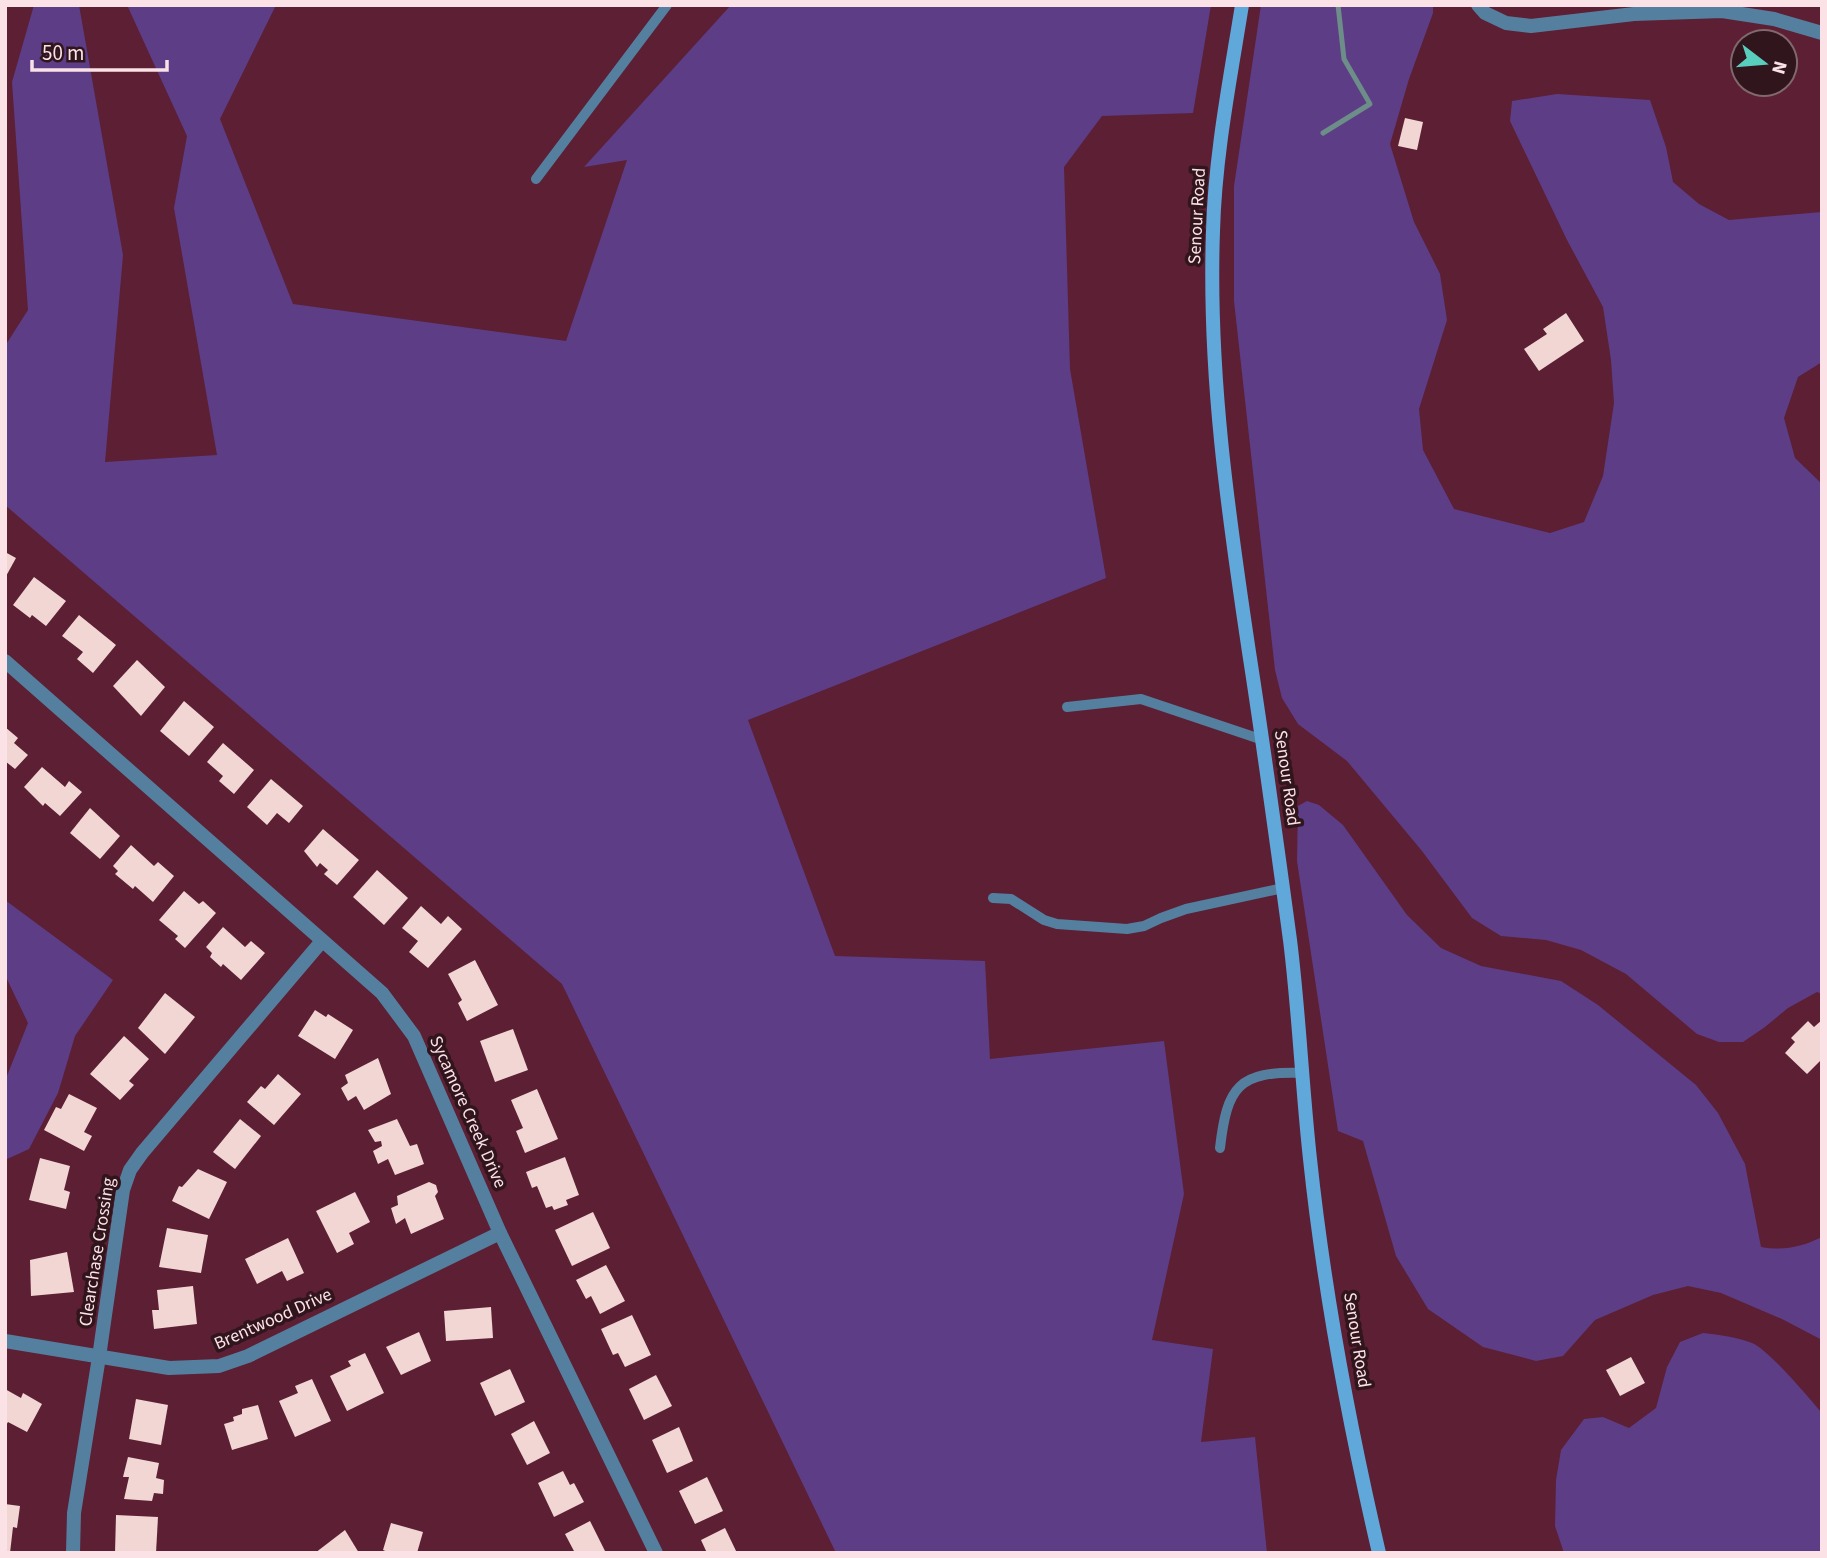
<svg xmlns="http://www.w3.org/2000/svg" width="1827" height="1558" viewBox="0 0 1827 1558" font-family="'Source Sans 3',sans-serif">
  <rect width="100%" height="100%" fill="#5c1f34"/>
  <!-- green -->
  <g fill="#5d3d86">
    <polygon points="34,5 79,5 123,255 105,462 217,455 174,208 187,136 127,5 276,5 220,119 293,304 566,341 627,160 584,167 731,5 1211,5 1193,113 1102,116 1064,167 1070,369 1106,578 748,720 835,956 985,961 990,1059 1164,1041 1184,1194 1152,1340 1213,1349 1201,1442 1255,1437 1267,1553 836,1553 562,984 5,505 5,346 28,310 12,82"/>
    <polygon points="1261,5 1433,5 1433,13 1409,79 1390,144 1414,222 1440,274 1447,320 1419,409 1423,450 1454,509 1550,533 1584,522 1603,476 1614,403 1611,360 1603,307 1567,240 1510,121 1512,101 1557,94 1650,100 1666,147 1673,182 1699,204 1729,220 1822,212 1822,362 1798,377 1784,418 1795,458 1822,484 1822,994 1817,992 1788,1008 1765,1027 1743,1042 1719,1042 1697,1034 1626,974 1581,950 1546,940 1501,936 1472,918 1422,851 1347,761 1298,724 1282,698 1275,670 1234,301 1234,186"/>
    <path d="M1307,801L1319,805L1343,825L1407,915L1441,948L1481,966L1561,981L1598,1005L1696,1085L1718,1113L1745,1164L1761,1247C1784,1251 1801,1247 1822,1237V1340L1782,1319L1721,1293L1688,1286L1653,1295L1595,1320L1563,1356L1536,1361L1483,1347L1428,1309L1396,1256L1363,1141L1338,1131L1297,861L1298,806Z"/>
    <polygon points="5,900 113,980 75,1036 58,1093 29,1149 5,1160 5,1081 28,1023 5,975"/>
    <path d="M1703,1333C1720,1335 1737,1337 1752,1343C1769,1350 1808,1397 1822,1413V1553H1564L1555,1526L1556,1480L1561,1450L1584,1419L1603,1417L1629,1428L1656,1408L1667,1367L1680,1342Z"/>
  </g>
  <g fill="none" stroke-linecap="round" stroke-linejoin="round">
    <!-- stream -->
    <polyline stroke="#6d8d88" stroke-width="5" points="1323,133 1370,104 1344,59 1338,5"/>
  </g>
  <!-- building -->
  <g fill="#f1d6d4">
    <polygon points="1405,118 1423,122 1417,150 1398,146"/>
    <polygon points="1566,313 1584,341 1539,371 1524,349 1547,334 1543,329"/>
    <polygon points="5,552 16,558 5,578"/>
    <polygon points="34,577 66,601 46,626 32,615 30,618 13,605"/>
    <polygon points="79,615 116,645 93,673 77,659 83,652 62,636"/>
    <polygon points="137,660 165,687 141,716 113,686"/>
    <polygon points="184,701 214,727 189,756 160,731"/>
    <polygon points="5,727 18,738 14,743 28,755 15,769 5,761"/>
    <polygon points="223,743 254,770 234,794 219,781 223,776 207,762"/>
    <polygon points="42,767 65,787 69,781 82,792 60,816 45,803 43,806 24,787"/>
    <polygon points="271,779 303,806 289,823 277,813 267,825 247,807"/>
    <polygon points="90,808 120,836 100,859 70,833"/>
    <polygon points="323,829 359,860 337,885 324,874 328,870 320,863 317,867 304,851"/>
    <polygon points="131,845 154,866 158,862 174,876 153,902 135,886 133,889 115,874 118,871 113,866"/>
    <polygon points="377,870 408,898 384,925 353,897"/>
    <polygon points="184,891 199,904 203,901 216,913 185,948 175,939 178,936 159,920"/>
    <polygon points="421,906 441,924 448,916 462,929 428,968 409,952 418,941 402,928"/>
    <polygon points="223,927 245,947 251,941 265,953 241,980 223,964 221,967 210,957 212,953 206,947"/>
    <polygon points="475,960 498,1005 467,1021 458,1003 462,1000 448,974"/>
    <polygon points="165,993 195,1017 165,1054 138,1028"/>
    <polygon points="315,1010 326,1017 328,1014 353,1030 335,1059 298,1036"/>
    <polygon points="1822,1020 1822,1059 1807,1074 1785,1053 1795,1042 1791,1038 1808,1021 1814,1027"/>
    <polygon points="513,1029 528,1070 495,1082 480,1041"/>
    <polygon points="124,1036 149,1059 129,1081 134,1085 120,1100 90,1074"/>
    <polygon points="378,1058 391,1094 364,1110 356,1096 348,1101 341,1088 348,1083 345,1075"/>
    <polygon points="278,1074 301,1094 274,1125 247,1102 261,1086 265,1089"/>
    <polygon points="537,1089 558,1139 525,1153 516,1131 523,1128 511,1100"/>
    <polygon points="69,1094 97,1108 84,1132 92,1136 84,1151 44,1130 56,1107 61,1109"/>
    <polygon points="240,1119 261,1136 235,1169 213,1152"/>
    <polygon points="397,1119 410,1146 417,1144 424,1164 395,1175 388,1159 378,1164 373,1151 382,1146 381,1141 375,1142 368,1130"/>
    <polygon points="565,1157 579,1195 566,1200 568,1205 554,1210 552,1206 546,1208 537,1186 532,1188 526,1172"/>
    <polygon points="40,1158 70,1166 64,1190 70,1192 66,1209 29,1200"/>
    <polygon points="198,1169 227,1182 209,1219 172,1201 179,1186 182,1187"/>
    <polygon points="429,1182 436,1185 438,1192 435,1196 444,1219 411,1234 405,1218 396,1224 391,1208 398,1205 397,1196"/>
    <polygon points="355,1192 370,1222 349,1233 354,1244 337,1253 316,1211"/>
    <polygon points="593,1212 610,1248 572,1266 555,1230"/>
    <polygon points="167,1228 208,1235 201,1273 159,1267"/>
    <polygon points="288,1238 304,1273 287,1281 282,1271 257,1284 245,1259"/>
    <polygon points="67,1252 74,1292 31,1296 30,1260"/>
    <polygon points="606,1265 625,1301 600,1314 591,1296 586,1299 576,1280"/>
    <polygon points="193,1286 197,1324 154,1329 152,1310 159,1310 157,1290"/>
    <polygon points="491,1307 493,1338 446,1341 444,1311"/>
    <polygon points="632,1315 651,1355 625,1367 618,1353 613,1355 601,1329"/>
    <polygon points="419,1332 431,1361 401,1375 386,1347"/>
    <polygon points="365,1353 384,1393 347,1411 330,1376 351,1366 348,1361"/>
    <polygon points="1631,1357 1645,1383 1620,1396 1606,1370"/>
    <polygon points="510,1369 525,1402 495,1416 480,1383"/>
    <polygon points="656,1375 672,1406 644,1420 629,1389"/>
    <polygon points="312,1379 331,1421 295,1437 279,1401 298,1393 295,1386"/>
    <polygon points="5,1389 21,1398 23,1393 42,1404 27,1432 8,1422 5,1427"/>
    <polygon points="136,1399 168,1405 161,1445 129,1439"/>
    <polygon points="258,1405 268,1439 232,1450 224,1424 234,1421 233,1417 242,1414 242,1409"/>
    <polygon points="534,1421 550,1453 527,1465 511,1434"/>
    <polygon points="679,1427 693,1461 667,1473 652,1440"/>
    <polygon points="128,1457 159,1463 156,1478 164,1480 163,1494 154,1493 152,1501 124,1499 129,1477 123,1477"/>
    <polygon points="563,1471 570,1485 574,1483 584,1502 554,1517 538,1483"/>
    <polygon points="707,1477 723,1511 695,1524 679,1491"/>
    <polygon points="5,1504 20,1506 17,1528 13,1527 10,1553 5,1553"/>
    <polygon points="116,1515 158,1517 156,1553 115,1553"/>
    <polygon points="590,1521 606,1553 575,1553 565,1534"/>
    <polygon points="391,1523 423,1532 417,1553 390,1553 383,1550"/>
    <polygon points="725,1528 737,1553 707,1553 701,1540"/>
    <polygon points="345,1530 359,1553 315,1553"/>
  </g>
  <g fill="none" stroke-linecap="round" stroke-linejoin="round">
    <!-- lane -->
    <g stroke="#557f9f" stroke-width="10">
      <polyline points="536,179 667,5"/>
      <polyline points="1067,707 1141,699 1263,740"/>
      <polyline points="993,898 1011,899 1044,920 1057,924 1127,929 1144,926 1161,918 1186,909 1283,888"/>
      <path d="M1220,1148C1227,1086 1239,1071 1302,1073"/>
    </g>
    <!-- street -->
    <g stroke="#557f9f" stroke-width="14">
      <polyline points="1478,5 1485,13 1506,23 1531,26 1634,14 1722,11 1774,19 1822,33"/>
      <polyline points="5,661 382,993 414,1036 500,1233 656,1553"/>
      <polyline points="5,1341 169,1368 219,1366 248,1356 500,1233"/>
      <polyline points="73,1553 74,1513 99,1357 123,1190 130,1170 142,1153 322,941"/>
    </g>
    <!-- secondary -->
    <path stroke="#60a7da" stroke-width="14" d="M1242,5C1230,80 1215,155 1213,231C1208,374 1228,512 1249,652C1264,748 1277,844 1290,940C1299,1012 1302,1086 1310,1159C1324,1291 1349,1424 1379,1553"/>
  </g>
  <g text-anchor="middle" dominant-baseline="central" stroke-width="7" stroke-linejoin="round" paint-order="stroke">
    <!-- street labels -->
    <g font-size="18" fill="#fae2e7" stroke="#31151d">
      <text transform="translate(1197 216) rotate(-87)">Senour Road</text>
      <text transform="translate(1287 778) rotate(82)">Senour Road</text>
      <text transform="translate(468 1112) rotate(66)">Sycamore Creek Drive</text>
      <text transform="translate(97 1252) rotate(-81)">Clearchase Crossing</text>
      <text transform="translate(273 1319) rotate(-24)">Brentwood Drive</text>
      <text transform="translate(1357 1340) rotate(81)">Senour Road</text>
    </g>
  </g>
  <!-- border -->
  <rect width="1827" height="1558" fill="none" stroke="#fae2e7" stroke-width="14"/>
  <!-- north arrow -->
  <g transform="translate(1764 63) rotate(106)"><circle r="33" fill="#31151d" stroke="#81676e" stroke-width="2"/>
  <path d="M0-5L12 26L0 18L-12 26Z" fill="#5acebc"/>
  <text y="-10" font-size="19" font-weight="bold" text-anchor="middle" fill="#fae2e7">N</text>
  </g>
  <!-- scale -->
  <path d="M32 60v10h135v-10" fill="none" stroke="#fae2e7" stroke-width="3.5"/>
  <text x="42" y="60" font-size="21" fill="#fae2e7" stroke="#31151d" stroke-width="5" paint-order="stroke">50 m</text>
</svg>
